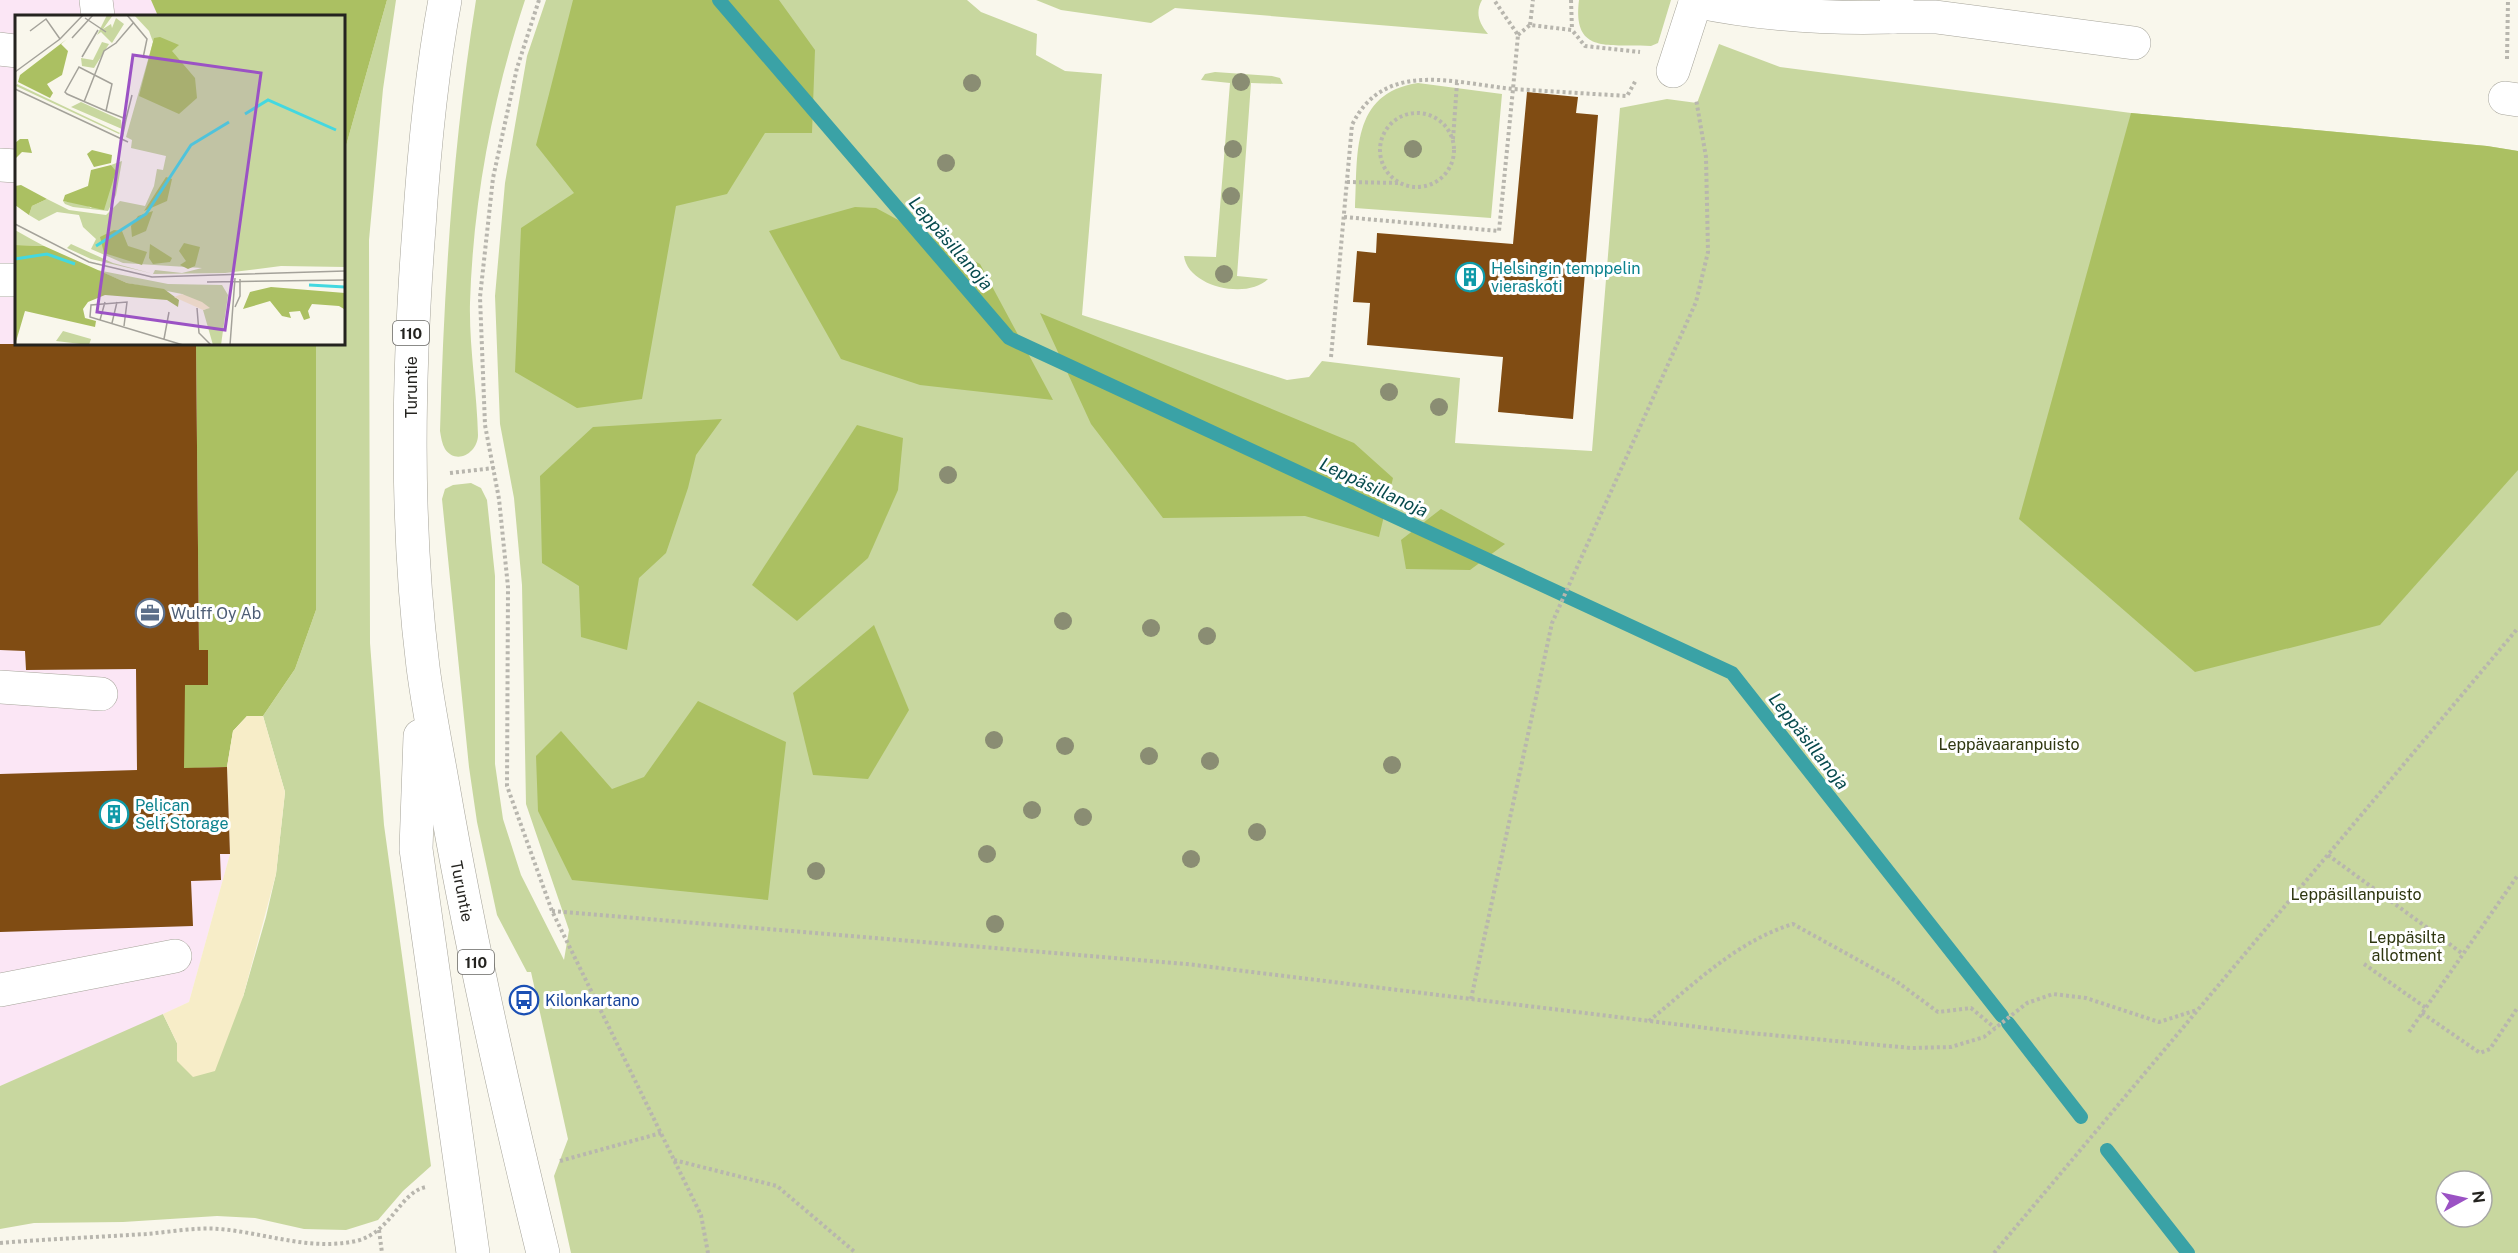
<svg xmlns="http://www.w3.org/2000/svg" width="2518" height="1253" viewBox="0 0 2518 1253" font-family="'Public Sans',sans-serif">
  <rect width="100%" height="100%" fill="#f9f7ec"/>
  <!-- industrial -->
  <polygon fill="#fbe6f5" points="0,0 151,0 158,16 16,16 16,344 225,344 230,854 189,1002 109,1040 0,1086"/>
  <!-- green -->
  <g fill="#c8d79f" fill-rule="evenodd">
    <polygon points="387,0 396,0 383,89 369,240 370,643 384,825 431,1166 403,1191 378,1220 346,1230 304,1229 255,1218 217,1216 123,1222 34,1223 0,1229 0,1086 163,1014 177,1043 243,997 266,917 276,874 285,792 263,716 295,669 316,610 316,344 344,344 344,153"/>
    <path d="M476,0H525C493,97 473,201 470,303C469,347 477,391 478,435C478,452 457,466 445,449C442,444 441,437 440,431C444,286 453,143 476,0Z"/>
    <path d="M546,0H967L981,12L1037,34L1036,55L1065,71L1102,74L1082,315L1287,380L1309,377L1322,361L1460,378L1455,443L1592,451L1620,108L1667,99L1697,103L1719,44L1780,67L2131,113L2487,146L2518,151V1253H571L554,1176L568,1139L531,972H527L497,915L477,822L469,767L442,499L445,489L453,485L471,483L481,488L487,500L495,576V764L503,819L521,875L564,960L569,930L526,804L522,585L514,498L500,424L495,296L505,183L527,56ZM2446,1181H2482V1217H2446Z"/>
    <path d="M1036,0H1482C1475,13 1479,23 1488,34L1175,8L1151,23L1061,10Z"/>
    <path d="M1579,0H1671L1658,43L1651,46C1610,43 1572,56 1579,0Z"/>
    <path d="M1215,72L1272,76L1280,78L1283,84L1251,83L1237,276L1268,279C1247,300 1188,287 1184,256L1216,257L1230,83L1201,80L1205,74Z"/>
    <path d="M1418,83L1502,94L1491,218L1355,208C1358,155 1350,93 1418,83Z"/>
  </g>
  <!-- forest -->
  <g fill="#abc062">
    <polygon points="151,0 387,0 344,153 344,16 158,16"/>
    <polygon points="573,0 779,0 815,50 812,133 765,133 727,194 676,206 642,399 577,408 515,372 521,228 574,193 536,145"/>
    <polygon points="2131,113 2487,146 2518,151 2518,470 2380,625 2195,672 2019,519"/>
    <polygon points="855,207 876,208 980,264 1053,400 920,385 841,359 769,231"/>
    <polygon points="1040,313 1354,443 1393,478 1379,537 1305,516 1163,518 1091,424"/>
    <polygon points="196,344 316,344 316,610 295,669 263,716 247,716 233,731 227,767 163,769 185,685 208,685 199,650"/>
    <polygon points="722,419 696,455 688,488 666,553 639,578 627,650 581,637 579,586 542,563 540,476 593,427"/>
    <polygon points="857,425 903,438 898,490 868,558 797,621 752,585"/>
    <polygon points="1441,509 1505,544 1470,570 1406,569 1401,540"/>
    <polygon points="874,625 909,710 868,779 813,775 793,693"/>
    <polygon points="698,701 786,742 768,900 572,880 538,811 536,756 561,731 612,789 644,777"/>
  </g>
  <!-- sand -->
  <polygon fill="#f7edc8" points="247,716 263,716 285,792 276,874 243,997 215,1071 193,1077 177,1061 177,1043 163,1014 189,1002 230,854 227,767 233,731"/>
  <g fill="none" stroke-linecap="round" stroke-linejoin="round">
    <!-- stream -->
    <g stroke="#3aa2a6" stroke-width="14">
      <polyline points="719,0 1009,338 1732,673 2002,1016"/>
      <polyline points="2008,1023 2081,1117"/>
      <polyline points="2107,1150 2188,1253"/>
    </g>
  </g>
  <!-- building -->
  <g fill="#804c13">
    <polygon points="1527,92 1578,97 1576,113 1598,115 1573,419 1498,412 1503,357 1367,345 1370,303 1353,302 1357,251 1376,253 1377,233 1513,244"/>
    <polygon points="0,344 196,344 199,650 208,650 208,685 185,685 184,768 227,767 230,854 220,854 221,880 191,881 193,926 0,932 0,774 137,770 136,669 26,670 25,651 0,650"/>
  </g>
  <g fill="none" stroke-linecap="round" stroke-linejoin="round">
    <!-- minor casing -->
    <g stroke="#a6a49a" stroke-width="34">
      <g id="minor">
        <polyline points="96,0 98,16"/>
        <path d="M1695,1C1762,15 1825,19 1893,17L1897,0"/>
        <polyline points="1893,17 1936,17 2134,43"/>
        <polyline points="0,49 16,51"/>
        <polyline points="1673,71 1696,0"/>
        <polyline points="2505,98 2518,100"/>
        <polyline points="0,165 16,166"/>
        <polyline points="0,280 16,280"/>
        <polyline points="0,687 101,694"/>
        <polyline points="0,990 175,956"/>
      </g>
    </g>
    <!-- major casing -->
    <g stroke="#a6a49a" stroke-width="34">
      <g id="major">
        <path id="s1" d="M445,0C431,75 424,152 419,228C408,373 405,521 423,667C428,706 436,746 443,786C470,943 505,1098 543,1253"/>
        <polyline points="420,736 416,849 473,1253"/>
      </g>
    </g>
    <!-- path -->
    <g stroke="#b8b6ae" stroke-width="4" stroke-dasharray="3 3" stroke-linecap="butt">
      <polyline points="539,0 517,68 493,178 480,297 485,425 499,499 508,587 507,786 552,911 701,1215 708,1253"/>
      <polyline points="1571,0 1572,30"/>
      <polyline points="1530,25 1533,0"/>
      <polyline points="1518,35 1530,25 1572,30 1585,46 1640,52"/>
      <polyline points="2507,59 2508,0"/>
      <circle cx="1417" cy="150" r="37"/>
      <polyline points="1453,139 1457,83"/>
      <polyline points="1347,182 1399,183"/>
      <polyline points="1344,217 1499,231 1513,89 1627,96 1636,80"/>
      <path d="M1331,357L1352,125C1384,59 1454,83 1513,89L1518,35L1494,0"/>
      <polyline points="450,473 494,468"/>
      <polyline points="2328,855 2463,954"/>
      <polyline points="552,911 1187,964 1739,1032 1911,1048 1951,1047 1984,1037 2027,1003 2053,994 2086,998 2159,1022 2197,1010"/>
      <polyline points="2364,964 2426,1008"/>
      <polyline points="1471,999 1552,623 1696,302 1708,252 1706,157 1696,99"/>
      <polyline points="2422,1013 2480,1053 2490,1049 2518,1007"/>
      <path d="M1649,1021C1694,984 1737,941 1793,924L1896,981L1938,1012L1971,1008L1995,1028"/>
      <polyline points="2409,1032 2518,875"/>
      <polyline points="674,1160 777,1186 856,1253"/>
      <polyline points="560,1161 661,1133"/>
      <polyline points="379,1230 382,1253"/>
      <path d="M0,1243C49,1239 98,1237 146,1234C170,1232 196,1227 220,1229C266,1233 309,1251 356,1241C391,1233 400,1192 426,1187"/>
      <polyline points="1994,1253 2518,628"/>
    </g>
    <!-- minor -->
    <use href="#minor" stroke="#fff" stroke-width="33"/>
    <!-- major -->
    <use href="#major" stroke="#fff" stroke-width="33"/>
  </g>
  <!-- trees -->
  <g fill="#8a8d73">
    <circle cx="1241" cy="82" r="9"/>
    <circle cx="972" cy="83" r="9"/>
    <circle cx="1233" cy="149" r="9"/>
    <circle cx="1413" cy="149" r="9"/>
    <circle cx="946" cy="163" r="9"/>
    <circle cx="1231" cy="196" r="9"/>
    <circle cx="1224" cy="274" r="9"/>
    <circle cx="1389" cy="392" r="9"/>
    <circle cx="1439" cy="407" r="9"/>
    <circle cx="948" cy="475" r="9"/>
    <circle cx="1063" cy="621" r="9"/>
    <circle cx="1151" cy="628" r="9"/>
    <circle cx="1207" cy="636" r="9"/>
    <circle cx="994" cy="740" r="9"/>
    <circle cx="1065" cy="746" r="9"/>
    <circle cx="1149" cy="756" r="9"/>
    <circle cx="1210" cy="761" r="9"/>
    <circle cx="1392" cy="765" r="9"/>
    <circle cx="1032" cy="810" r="9"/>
    <circle cx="1083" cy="817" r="9"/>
    <circle cx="1257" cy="832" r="9"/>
    <circle cx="987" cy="854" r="9"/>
    <circle cx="1191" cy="859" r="9"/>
    <circle cx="816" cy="871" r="9"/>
    <circle cx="995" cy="924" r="9"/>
  </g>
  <!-- icons -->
  <defs>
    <g id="building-ring" transform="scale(1.5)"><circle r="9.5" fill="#fff" stroke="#0f9aa8" stroke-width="1.5"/><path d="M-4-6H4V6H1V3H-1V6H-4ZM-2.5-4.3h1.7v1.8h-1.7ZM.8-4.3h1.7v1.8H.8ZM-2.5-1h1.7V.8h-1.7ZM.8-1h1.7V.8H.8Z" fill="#0f9aa8"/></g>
    <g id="office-ring" transform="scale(1.5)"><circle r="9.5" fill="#fff" stroke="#5c6f8a" stroke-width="1.5"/><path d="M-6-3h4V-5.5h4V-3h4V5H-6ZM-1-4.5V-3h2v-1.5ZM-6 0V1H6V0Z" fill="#5c6f8a"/></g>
    <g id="bus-ring" transform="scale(1.5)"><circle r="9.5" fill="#fff" stroke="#1a4fb4" stroke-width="1.5"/><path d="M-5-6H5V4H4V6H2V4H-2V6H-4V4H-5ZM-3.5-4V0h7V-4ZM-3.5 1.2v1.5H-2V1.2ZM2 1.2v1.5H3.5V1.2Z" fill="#1a4fb4"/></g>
  </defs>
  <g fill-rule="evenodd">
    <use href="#building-ring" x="1470" y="277"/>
    <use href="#office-ring" x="150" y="613"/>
    <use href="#building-ring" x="114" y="814"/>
    <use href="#bus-ring" x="524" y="1000"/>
  </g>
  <g text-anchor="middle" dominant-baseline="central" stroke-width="6" stroke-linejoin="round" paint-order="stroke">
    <!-- shield labels -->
    <g fill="#fff" stroke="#666562" stroke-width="1.5">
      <rect x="393" y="321" width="36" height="24" rx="4.5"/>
      <rect x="458" y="950" width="36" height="24" rx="4.5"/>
    </g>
    <g font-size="15" font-weight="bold" fill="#24231f">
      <text x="411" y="333">110</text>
      <text x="476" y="962">110</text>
    </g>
    <!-- culture labels -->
    <g font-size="16" fill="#0d838f" stroke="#fff" text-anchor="start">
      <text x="1491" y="268">Helsingin temppelin<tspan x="1491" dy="18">vieraskoti</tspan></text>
      <text x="135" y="805">Pelican<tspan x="135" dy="18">Self Storage</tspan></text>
    </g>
    <!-- street labels -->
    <g font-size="16" fill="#24231f" stroke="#fff">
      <text transform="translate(411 387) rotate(-90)">Turuntie</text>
      <text stroke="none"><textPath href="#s1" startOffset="897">Turuntie</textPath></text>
    </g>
    <!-- service labels -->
    <g font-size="16" fill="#4e5e75" stroke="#fff" text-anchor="start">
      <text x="171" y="613">Wulff Oy Ab</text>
    </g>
    <!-- park labels -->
    <g font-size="16" fill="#2f3710" stroke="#fff">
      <text x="2009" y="744">Leppävaaranpuisto</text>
      <text x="2356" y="894">Leppäsillanpuisto</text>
      <text x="2407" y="937">Leppäsilta<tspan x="2407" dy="18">allotment</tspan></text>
    </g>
    <!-- transit labels -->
    <g font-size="16" fill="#164399" stroke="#fff" text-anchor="start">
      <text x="545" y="1000">Kilonkartano</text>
    </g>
    <!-- water labels -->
    <g font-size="18" font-style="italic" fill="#074a4d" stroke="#fff">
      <text transform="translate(951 243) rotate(49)">Leppäsillanoja</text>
      <text transform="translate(1374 487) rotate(25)">Leppäsillanoja</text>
      <text transform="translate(1809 741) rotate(52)">Leppäsillanoja</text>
    </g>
  </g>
  <!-- overview -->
  <g transform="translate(15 15)">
    <rect width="330" height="330" fill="#f9f7ec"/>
    <path d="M92,0H98L88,14L96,9L97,13L101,3L109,9L97,28L86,17L82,20ZM119,0H330V252L266,251L210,258L138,259L140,255L167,258L187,253L108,248L76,234L81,224L68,212L64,200L42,197L24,206L14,200L17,191L32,184L54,195L91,200L105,186L130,191L139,171L142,154L148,155L151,141L116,133L117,125L111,122L138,27L134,16ZM87,27L94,29L79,53L67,51L66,43L78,45ZM2,69L105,118L104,119L1,71ZM66,87L106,105L107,114L56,92ZM107,146L101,180L93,196L58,192L50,189L48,186L70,189L76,193L101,157L96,150ZM0,215L16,224L29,231L0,230ZM56,229L98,248L135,258L76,244L52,233ZM82,255L153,269L207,270L213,280L206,330H198L188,295L191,294L167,279L112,268ZM48,316L76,324L74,330L41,326Z" fill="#c8d79f"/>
    <path d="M145,22L164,30L157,36L180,63L182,83L164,99L124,81L139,23ZM52,24L46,29L53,36L47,60L32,69L38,78L35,83L3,67L5,60ZM5,124H13L17,138L7,137L0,144V128ZM77,135L97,140L96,148L79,152L72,139ZM96,150L101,156L89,195L48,186L50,180L73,171L76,155ZM151,162L157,164L152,186L129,196ZM6,170L32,184L17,191L14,200L0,190V171ZM138,196L131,216L117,222L116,211L123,201ZM99,215L107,216L113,231L132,237L127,250L89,238L85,222ZM169,228L185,232L180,251L173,254L165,250L171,246L164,236ZM135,229L157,243L155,247L138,249L134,243ZM0,230L29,231L112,268L149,274L164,285L163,292L152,285L90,280L73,287L68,294L70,303L81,306L80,312L10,296L0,330ZM256,272L330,278V318L329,294L324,291L297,289L293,296L295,303L289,305L285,296L274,297L276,303L267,301L255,286L228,294L235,277Z" fill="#abc062"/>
    <path d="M167,279L187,287L195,293L188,295L159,282Z" fill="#f7edc8"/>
    <path fill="none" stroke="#44d8e0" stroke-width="3" d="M230,99L253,85L321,115M81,231L131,199L176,130L214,107M0,244L32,239L60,249M294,270L330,272"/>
    <path fill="none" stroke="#a4a29a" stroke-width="1.5" d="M112,0L132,24L128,43M70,3L91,17M15,16L31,4L45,24M57,23L78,0M67,42L83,15M0,57L45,24L68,0M0,74L113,127M69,87L89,36L101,28L119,7M91,96L97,69L64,52L50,77L52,79L91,96L111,104L107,124M111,104L117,80M0,209L74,247L137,262L330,256M192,267L330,265M220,292L225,281V264M182,293L184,318L196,330M85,305L90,287M97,308L102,287M109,311L112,287L76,290L75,302L168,330M149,324L154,297M215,330L220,263"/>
    <path fill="#9b52c4" fill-opacity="0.15" stroke="#9b52c4" stroke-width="3" d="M118,40L246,58L210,315L82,297Z"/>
    <rect width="330" height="330" fill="none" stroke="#24231f" stroke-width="3"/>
  </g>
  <!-- north arrow -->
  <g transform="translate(2464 1199) rotate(82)"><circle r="28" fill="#ffffff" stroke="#a7a7a5" stroke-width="1.5"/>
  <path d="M0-4.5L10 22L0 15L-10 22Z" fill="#9b52c4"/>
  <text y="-9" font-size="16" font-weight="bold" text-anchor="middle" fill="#24231f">N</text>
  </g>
</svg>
